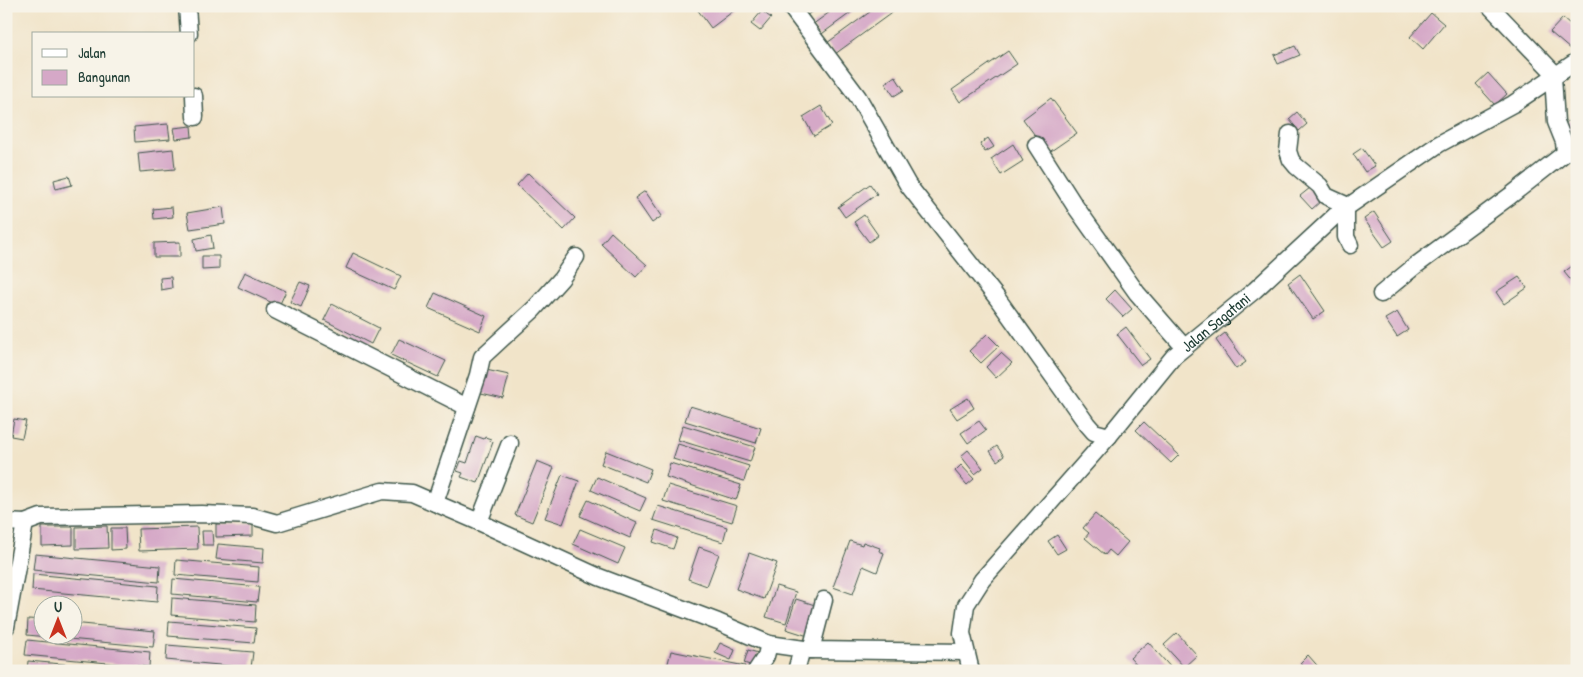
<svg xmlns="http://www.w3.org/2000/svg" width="1583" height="677" viewBox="0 0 1583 677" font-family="'Patrick Hand',sans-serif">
  <rect width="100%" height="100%" fill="#f7f3e8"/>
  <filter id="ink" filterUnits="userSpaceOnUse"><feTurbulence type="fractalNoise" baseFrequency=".02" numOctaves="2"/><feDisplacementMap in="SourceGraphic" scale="10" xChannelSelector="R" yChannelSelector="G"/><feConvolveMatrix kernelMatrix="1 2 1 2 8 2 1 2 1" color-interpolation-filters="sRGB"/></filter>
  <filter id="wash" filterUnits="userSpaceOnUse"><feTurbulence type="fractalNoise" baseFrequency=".0096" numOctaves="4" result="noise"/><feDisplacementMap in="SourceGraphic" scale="20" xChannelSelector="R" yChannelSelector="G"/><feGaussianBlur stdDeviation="1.12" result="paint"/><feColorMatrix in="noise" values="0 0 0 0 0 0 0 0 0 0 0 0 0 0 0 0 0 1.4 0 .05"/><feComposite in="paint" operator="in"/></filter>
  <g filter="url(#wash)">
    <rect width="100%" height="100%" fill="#f1e4c9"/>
    <g id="blocks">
      <!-- building -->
      <g fill="#d5a8c7">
        <polygon points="700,6 740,6 711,28 697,9"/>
        <polygon points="801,6 820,6 807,15"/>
        <polygon points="838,6 860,6 819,36 812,25"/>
        <polygon points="878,6 901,6 835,54 827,43"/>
        <polygon points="762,11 771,18 760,31 751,24"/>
        <polygon points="1431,13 1444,24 1423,49 1410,37"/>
        <polygon points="1563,18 1577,30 1577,44 1571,50 1550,32"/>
        <polygon points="1295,46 1300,55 1278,64 1274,55"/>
        <polygon points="1008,51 1017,64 960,102 952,90"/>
        <polygon points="1488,73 1507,94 1495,105 1476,84"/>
        <polygon points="895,76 904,90 894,96 885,83"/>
        <polygon points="1051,98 1077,133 1048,153 1023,119"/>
        <polygon points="821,106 832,125 814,136 803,117"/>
        <polygon points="1297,112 1307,124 1299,131 1289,119"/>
        <polygon points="1576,117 1577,118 1577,149 1563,124"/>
        <polygon points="168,124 170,139 135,142 134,127"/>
        <polygon points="191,126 192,137 176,139 174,128"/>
        <polygon points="988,138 994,147 985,152 980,144"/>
        <polygon points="1013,144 1023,161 1001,175 991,159"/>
        <polygon points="1362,148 1375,166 1365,172 1353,154"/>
        <polygon points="173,149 175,169 140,172 138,153"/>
        <polygon points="528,173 575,218 564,230 517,185"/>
        <polygon points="69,176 72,185 56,189 54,180"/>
        <polygon points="870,184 877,194 845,217 838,207"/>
        <polygon points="1310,188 1321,201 1312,209 1300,196"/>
        <polygon points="645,191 662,216 652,223 635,198"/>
        <polygon points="172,207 173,217 154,219 153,209"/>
        <polygon points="223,207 225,224 190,229 187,213"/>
        <polygon points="1374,212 1393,241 1384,247 1364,219"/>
        <polygon points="864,215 878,235 869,242 854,222"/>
        <polygon points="611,232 647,265 636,277 601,244"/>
        <polygon points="211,235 213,248 196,251 194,239"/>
        <polygon points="180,242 180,257 154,257 154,243"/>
        <polygon points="353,253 401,276 394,290 346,268"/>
        <polygon points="202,256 219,256 219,269 202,270"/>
        <polygon points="1575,264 1577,266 1577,288 1564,272"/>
        <polygon points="245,272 286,291 279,306 238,287"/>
        <polygon points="1300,274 1325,311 1313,319 1288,283"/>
        <polygon points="171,277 172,288 161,290 160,278"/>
        <polygon points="1519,277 1527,288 1504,304 1496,292"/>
        <polygon points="300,282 310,286 301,307 290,302"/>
        <polygon points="1115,290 1132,309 1123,317 1106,299"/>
        <polygon points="435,293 486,316 480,331 428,308"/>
        <polygon points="332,304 379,328 371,344 324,320"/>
        <polygon points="1397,312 1408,330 1397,337 1385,319"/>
        <polygon points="1126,327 1150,359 1141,365 1117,334"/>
        <polygon points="1225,333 1246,362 1236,369 1216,340"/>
        <polygon points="987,334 999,346 981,363 969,351"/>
        <polygon points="399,339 446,361 438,377 391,355"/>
        <polygon points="1001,353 1012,363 996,378 986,367"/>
        <polygon points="486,370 509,375 503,398 481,393"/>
        <polygon points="968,398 974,408 957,419 950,409"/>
        <polygon points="690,406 761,428 756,443 685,421"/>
        <polygon points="14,419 26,421 22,438 11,436"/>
        <polygon points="979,421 986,430 968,443 961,433"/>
        <polygon points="1144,422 1179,455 1171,463 1136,430"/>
        <polygon points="683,425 755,447 750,462 678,440"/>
        <polygon points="476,436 484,439 485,437 491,439 490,441 493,442 478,483 461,477 463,473 457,471 461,461 467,463"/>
        <polygon points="678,444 749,466 744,481 673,459"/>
        <polygon points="997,446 1004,456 997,461 990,451"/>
        <polygon points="968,450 983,468 975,474 961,456"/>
        <polygon points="606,451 651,469 646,482 601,464"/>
        <polygon points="537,461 554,468 532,522 515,515"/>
        <polygon points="670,463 741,485 736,500 666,477"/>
        <polygon points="961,465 974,479 967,485 955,471"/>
        <polygon points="562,475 579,481 563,524 545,518"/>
        <polygon points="597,477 646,498 640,511 591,490"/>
        <polygon points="668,485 737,506 732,522 663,501"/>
        <polygon points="588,500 637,523 630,538 580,516"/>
        <polygon points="658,506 727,527 723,542 653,520"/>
        <polygon points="1095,514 1128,542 1116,556 1109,550 1105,555 1085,538 1089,533 1083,528"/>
        <polygon points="253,523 253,536 216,537 216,524"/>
        <polygon points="107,526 108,548 76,549 76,527"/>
        <polygon points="42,527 73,527 73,545 42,546"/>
        <polygon points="197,527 198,549 139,551 138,529"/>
        <polygon points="111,528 125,528 126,549 111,550"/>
        <polygon points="580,529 625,548 618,564 573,544"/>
        <polygon points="657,530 677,538 673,549 653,542"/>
        <polygon points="202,531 212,531 213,545 203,545"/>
        <polygon points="1057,535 1066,549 1057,554 1048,541"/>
        <polygon points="850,541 862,545 863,542 880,548 879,551 884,553 877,572 863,566 853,594 833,587"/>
        <polygon points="218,544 264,548 263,563 216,559"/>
        <polygon points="699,547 719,554 707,586 688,579"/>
        <polygon points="749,553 777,563 764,599 736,589"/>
        <polygon points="35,554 160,566 159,582 33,570"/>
        <polygon points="176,560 259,567 258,582 175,575"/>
        <polygon points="33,574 158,586 157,602 32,590"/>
        <polygon points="173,579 259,587 257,602 172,594"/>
        <polygon points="776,586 796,592 786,623 766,617"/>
        <polygon points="172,598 256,605 255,622 171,615"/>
        <polygon points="796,599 818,606 808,636 786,629"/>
        <polygon points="28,619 42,620 42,634 72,634 72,623 155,631 153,647 27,635"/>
        <polygon points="169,621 256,628 254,643 168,636"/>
        <polygon points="1177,633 1197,655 1184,667 1164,645"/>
        <polygon points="27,640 150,652 149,667 25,655"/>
        <polygon points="1148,642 1174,671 1142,671 1130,658"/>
        <polygon points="720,643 735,650 731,660 715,653"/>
        <polygon points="167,645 253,652 251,668 166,660"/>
        <polygon points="748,650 758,653 753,666 744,663"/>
        <polygon points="671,651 745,666 744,671 685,671 667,667"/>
        <polygon points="1308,655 1322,671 1306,671 1300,663"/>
        <polygon points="28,661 119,669 119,671 27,671"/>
      </g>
    </g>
  </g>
  <g filter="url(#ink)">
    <use href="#blocks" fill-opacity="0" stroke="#3e564a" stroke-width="1"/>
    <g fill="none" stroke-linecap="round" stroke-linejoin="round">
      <!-- minor casing -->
      <g stroke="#3e564a" stroke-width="19">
        <g id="minor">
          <polyline points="187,6 189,34"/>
          <polyline points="790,6 858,97 908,185 997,298 1087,424 1094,432 1109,436"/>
          <polyline points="1490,6 1556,75"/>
          <polyline points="194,96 195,117"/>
          <polyline points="1290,134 1288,151 1291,160 1296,166 1320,186 1326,196 1348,206"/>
          <polyline points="1036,145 1075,206 1137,293 1184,347"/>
          <polyline points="1346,208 1346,237 1350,245"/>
          <polyline points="1381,294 1415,266 1510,196 1565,153 1564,142 1556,122 1553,77"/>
          <polyline points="275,310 467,407"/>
          <polyline points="435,503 478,375 482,357 534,309 561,279 576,257"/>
          <polyline points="6,522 25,523"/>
          <polyline points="479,522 510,443"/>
          <polyline points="6,627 25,523 41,517 201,514 252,516 277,523 382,491 412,493 479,522 599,577 718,622 769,644 811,650 966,652"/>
          <polyline points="811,650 824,600"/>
          <polyline points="756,671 766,656 769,644"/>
          <polyline points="796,671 802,649"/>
          <path id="s1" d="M971,671L962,633L966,605L982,580L1109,436L1174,356L1255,290L1337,214L1439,144L1513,104L1577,61"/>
        </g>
      </g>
      <!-- minor -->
      <use href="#minor" stroke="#fff" stroke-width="16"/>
    </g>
  </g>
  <g text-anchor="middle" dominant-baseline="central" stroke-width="4" stroke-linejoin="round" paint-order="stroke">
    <!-- street labels -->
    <g font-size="16" fill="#1f3d34" stroke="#f7f3e8">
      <text stroke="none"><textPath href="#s1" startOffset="446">Jalan Sagatani</textPath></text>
    </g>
  </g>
  <!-- margin -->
  <rect width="1583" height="677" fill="none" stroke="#f7f3e8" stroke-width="25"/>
  <!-- legend -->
  <rect x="32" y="32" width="162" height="65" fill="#f7f3e8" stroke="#a1aaa0"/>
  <rect x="42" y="49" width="25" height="8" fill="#ffffff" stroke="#a1aaa0"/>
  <text x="78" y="58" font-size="15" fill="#1f3d34">Jalan</text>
  <rect x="42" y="70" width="25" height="15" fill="#d5a8c7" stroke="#a1aaa0"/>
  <text x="78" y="82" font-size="15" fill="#1f3d34">Bangunan</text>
  <!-- north arrow -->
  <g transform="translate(58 620)"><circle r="24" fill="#f7f3e8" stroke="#a1aaa0"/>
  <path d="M0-4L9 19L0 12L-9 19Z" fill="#c8321e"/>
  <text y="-8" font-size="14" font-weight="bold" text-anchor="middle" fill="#1f3d34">U</text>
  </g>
</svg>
